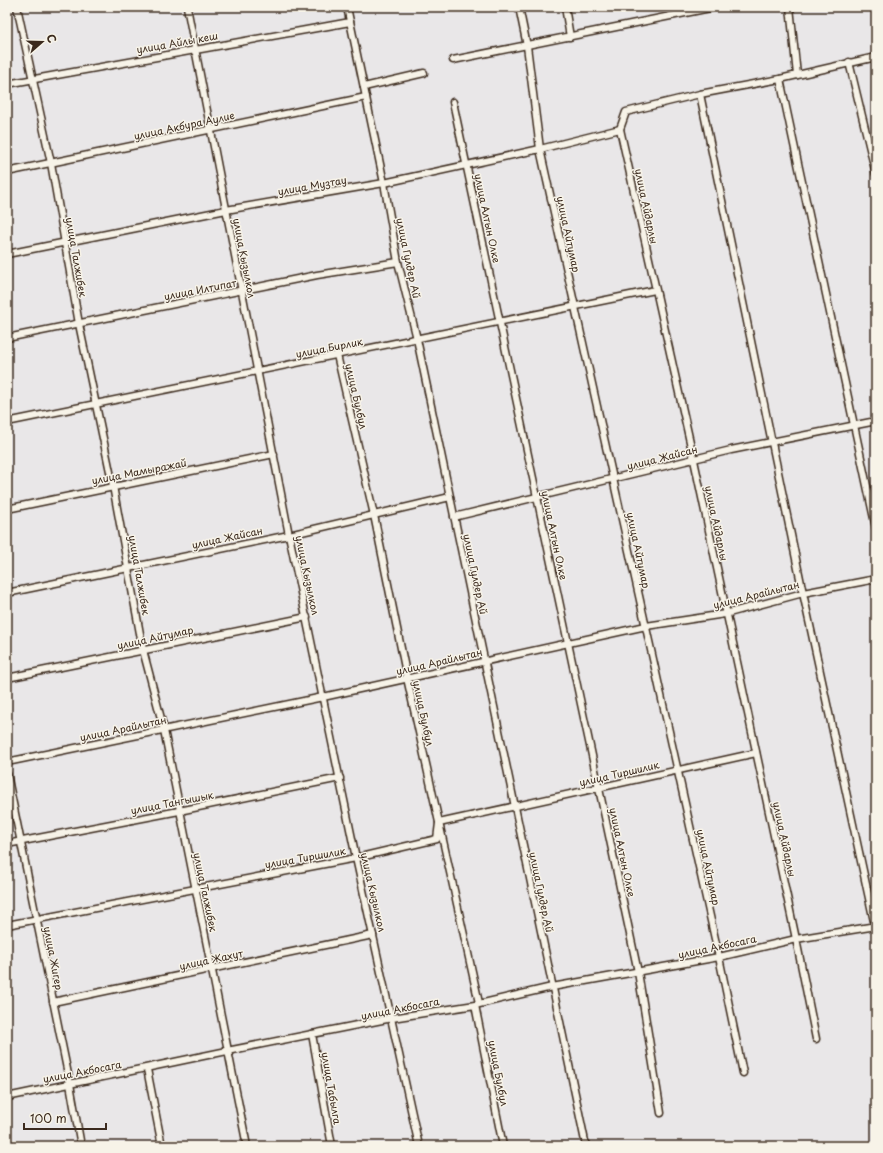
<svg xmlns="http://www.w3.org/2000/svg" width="883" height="1153" viewBox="0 0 883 1153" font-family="'Playpen Sans',sans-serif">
  <rect width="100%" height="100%" fill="#e9e7e8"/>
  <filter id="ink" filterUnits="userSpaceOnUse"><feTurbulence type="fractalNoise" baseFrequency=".025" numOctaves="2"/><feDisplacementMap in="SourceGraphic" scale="8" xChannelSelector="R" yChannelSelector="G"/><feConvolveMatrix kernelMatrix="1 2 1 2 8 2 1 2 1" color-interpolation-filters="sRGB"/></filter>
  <g filter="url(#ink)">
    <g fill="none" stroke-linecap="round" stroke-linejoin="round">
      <!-- street casing -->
      <g stroke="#3b2a1e" stroke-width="9">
        <g id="street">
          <polyline points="17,7 51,163 79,324 113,486 143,650 164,730 247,1146"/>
          <polyline points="187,7 289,535 356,858 419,1146"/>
          <polyline points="347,7 384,183 398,262 417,339 586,1146"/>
          <polyline points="519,7 527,46 540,149 719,957 743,1073"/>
          <polyline points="565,7 570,37"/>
          <polyline points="790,7 797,75"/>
          <polyline points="453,60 715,7"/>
          <polyline points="849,62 876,174"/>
          <polyline points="780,79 876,528"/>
          <polyline points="7,84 350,22"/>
          <polyline points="364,87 424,73"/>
          <polyline points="700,94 803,593 875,926"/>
          <polyline points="453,102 638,972 661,1113"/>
          <polyline points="7,172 366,97"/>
          <polyline points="7,254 226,210 384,183 540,149 620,129"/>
          <polyline points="7,338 317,275 398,262"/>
          <polyline points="337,355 374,515 407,678 479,1003"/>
          <polyline points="7,422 655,290"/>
          <polyline points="7,509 274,454"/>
          <polyline points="454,517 731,450 876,421"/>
          <polyline points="7,593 289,535 450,497"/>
          <polyline points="7,678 307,617"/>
          <polyline points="7,762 323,697 646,626 725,614 803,593 876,579"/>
          <polyline points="7,774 70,1084 81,1146"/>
          <polyline points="7,844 179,811 340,778"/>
          <polyline points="7,925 356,858 437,839 439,823 756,753"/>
          <polyline points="53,1002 373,935"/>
          <polyline points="475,1005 503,1146"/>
          <polyline points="312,1034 332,1146"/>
          <polyline points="816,1039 796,939 694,460 620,129 626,112 700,94 780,79 876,57"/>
          <polyline points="147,1069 162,1146"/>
          <polyline points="7,1097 227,1051 392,1018 475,1005 552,987 719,957 796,939 876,926"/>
        </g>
      </g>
      <!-- street -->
      <use href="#street" stroke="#f7f3e8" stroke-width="6"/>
    </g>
  </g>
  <g text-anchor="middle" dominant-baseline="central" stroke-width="3" stroke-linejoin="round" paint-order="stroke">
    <!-- street labels -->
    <g font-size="10" fill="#3b2a1e" stroke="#f7f3e8">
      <text transform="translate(177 42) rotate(-10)">улица Айлы кеш</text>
      <text transform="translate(184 125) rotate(-12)">улица Акбура Аулие</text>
      <text transform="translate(312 185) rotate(-10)">улица Музтау</text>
      <text transform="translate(647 206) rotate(78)">улица Айдарлы</text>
      <text transform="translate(488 218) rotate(78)">улица Алтын Олке</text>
      <text transform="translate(569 234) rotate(78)">улица Айтумар</text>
      <text transform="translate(77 257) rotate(80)">улица Талжибек</text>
      <text transform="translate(245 258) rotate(79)">улица Кызылкол</text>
      <text transform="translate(409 258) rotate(78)">улица Гулдер Ай</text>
      <text transform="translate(200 289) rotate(-11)">улица Илтипат</text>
      <text transform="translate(329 347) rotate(-11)">улица Бирлик</text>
      <text transform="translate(357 396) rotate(77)">улица Булбул</text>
      <text transform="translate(662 457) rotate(-14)">улица Жайсан</text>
      <text transform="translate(139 471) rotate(-11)">улица Мамыражай</text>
      <text transform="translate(717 523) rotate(78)">улица Айдарлы</text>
      <text transform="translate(555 535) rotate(78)">улица Алтын Олке</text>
      <text transform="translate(227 537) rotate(-12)">улица Жайсан</text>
      <text transform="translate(639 550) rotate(78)">улица Айтумар</text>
      <text transform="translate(476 574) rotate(78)">улица Гулдер Ай</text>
      <text transform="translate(140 575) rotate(80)">улица Талжибек</text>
      <text transform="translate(308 575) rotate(78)">улица Кызылкол</text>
      <text transform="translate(756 594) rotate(-14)">улица Арайлытан</text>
      <text transform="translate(155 637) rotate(-12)">улица Айтумар</text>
      <text transform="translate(439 661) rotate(-13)">улица Арайлытан</text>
      <text transform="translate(424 713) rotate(78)">улица Булбул</text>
      <text transform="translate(123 728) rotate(-12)">улица Арайлытан</text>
      <text transform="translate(619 773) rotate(-13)">улица Тиршилик</text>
      <text transform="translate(172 802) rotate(-11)">улица Тангышык</text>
      <text transform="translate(785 839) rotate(78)">улица Айдарлы</text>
      <text transform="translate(623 852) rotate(78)">улица Алтын Олке</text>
      <text transform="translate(305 857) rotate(-10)">улица Тиршилик</text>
      <text transform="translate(709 867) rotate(78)">улица Айтумар</text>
      <text transform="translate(206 892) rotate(78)">улица Талжибек</text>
      <text transform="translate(374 892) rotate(77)">улица Кызылкол</text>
      <text transform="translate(542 892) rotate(78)">улица Гулдер Ай</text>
      <text transform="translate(717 946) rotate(-12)">улица Акбосага</text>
      <text transform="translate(54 958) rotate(79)">улица Жигер</text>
      <text transform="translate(211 959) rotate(-12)">улица Жахут</text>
      <text transform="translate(400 1008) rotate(-11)">улица Акбосага</text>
      <text transform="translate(82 1071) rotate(-11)">улица Акбосага</text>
      <text transform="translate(499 1073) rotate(79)">улица Булбул</text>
      <text transform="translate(332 1088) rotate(80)">улица Табылга</text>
    </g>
  </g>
  <!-- margin -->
  <rect width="883" height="1153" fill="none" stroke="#f7f3e8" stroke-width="24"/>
  <rect x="12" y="12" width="859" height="1129" fill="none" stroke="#3b2a1e" stroke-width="1.5" filter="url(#ink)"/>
  <!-- north arrow -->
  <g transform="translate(42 42) rotate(70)" stroke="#f7f3e8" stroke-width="3" paint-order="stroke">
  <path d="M0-3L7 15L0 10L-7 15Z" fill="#3b2a1e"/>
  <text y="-6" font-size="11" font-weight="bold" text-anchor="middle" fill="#3b2a1e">С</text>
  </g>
  <!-- scale -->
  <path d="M24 1123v6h82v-6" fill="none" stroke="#3b2a1e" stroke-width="2"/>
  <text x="30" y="1123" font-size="12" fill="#3b2a1e" stroke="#f7f3e8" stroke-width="3" paint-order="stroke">100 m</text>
</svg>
